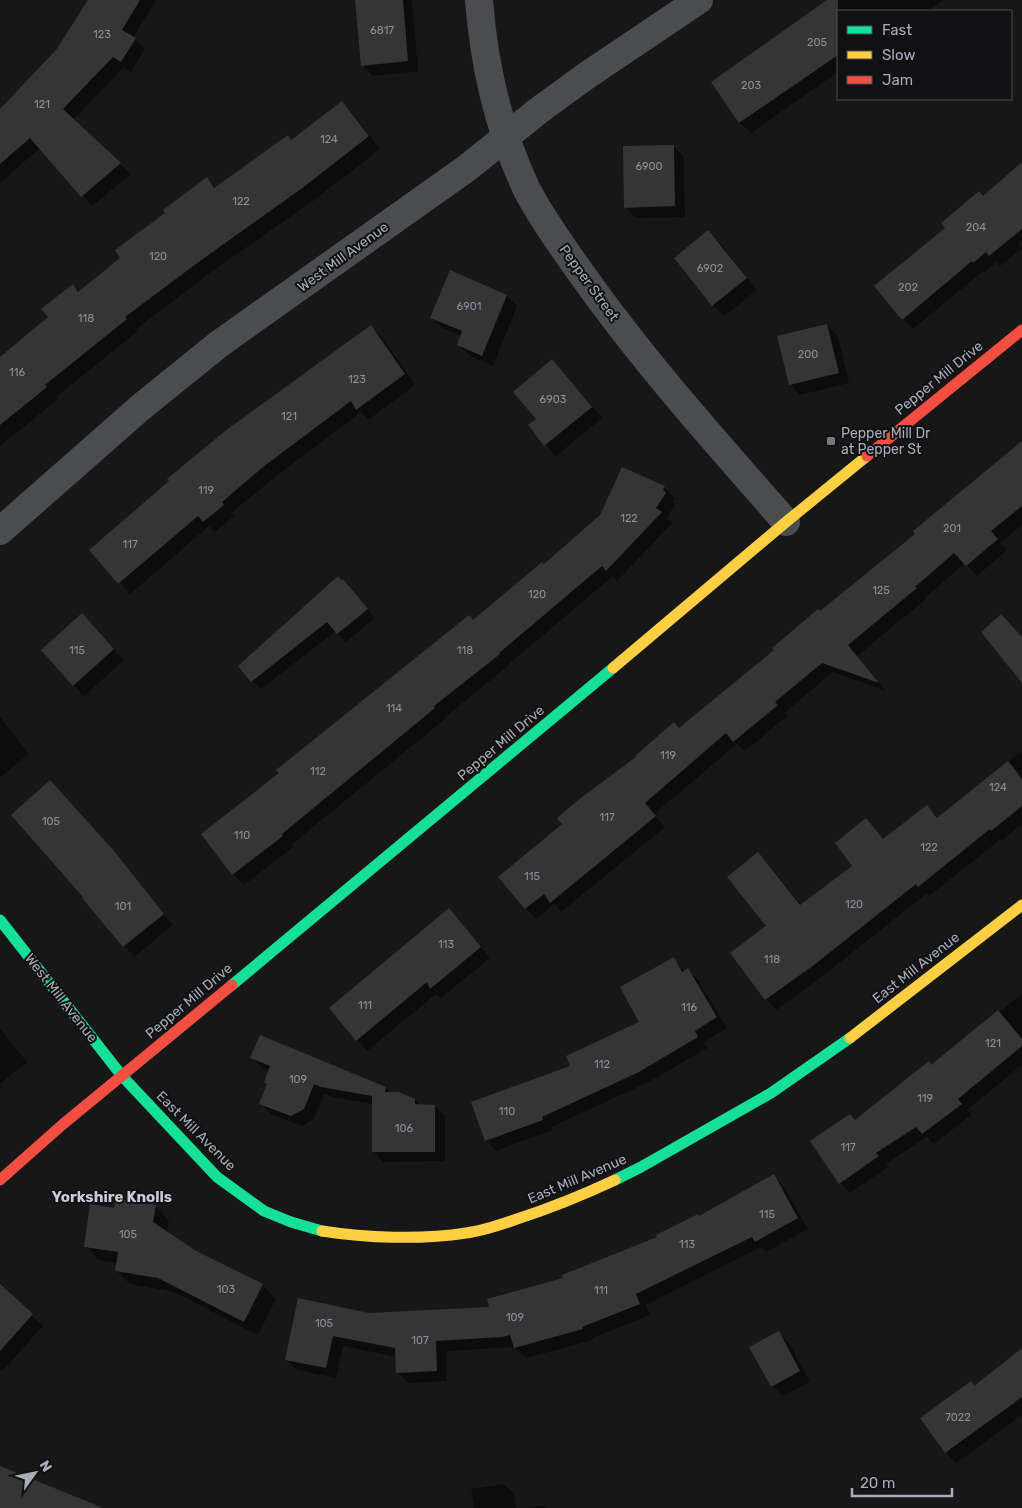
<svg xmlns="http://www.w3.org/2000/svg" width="1022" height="1508" viewBox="0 0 1022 1508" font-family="Rubik,sans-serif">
  <rect width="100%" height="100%" fill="#171717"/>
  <!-- shadow -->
  <g fill="#0007">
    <polygon points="93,0 156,0 133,38 145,49 131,72 124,67 73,120 131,174 92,206 40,148 0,183 0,111 57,51"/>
    <polygon points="356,0 412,0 418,71 373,76 363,65"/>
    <polygon points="829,0 944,0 928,11 838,11 838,72 751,133 740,123 712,82"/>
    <polygon points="342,102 353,114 380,149 313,201 211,272 136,329 138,331 56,397 58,399 0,446 0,358 50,317 73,285 80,292 122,258 167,214 207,179 216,188 292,141"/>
    <polygon points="673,146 684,157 685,217 636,218 625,207"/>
    <polygon points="1022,164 1022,241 1019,243 1022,248 1000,266 997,262 984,272 983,271 913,329 903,319 983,197"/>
    <polygon points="708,232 719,242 757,290 724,316 713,305 676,258"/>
    <polygon points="507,296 517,306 493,366 469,355 458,345 462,336 442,328 432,318"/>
    <polygon points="827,325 838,336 849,383 800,395 790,384"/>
    <polygon points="371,326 382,337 415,385 368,420 361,412 274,478 231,513 234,516 215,532 209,526 130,594 91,550"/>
    <polygon points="552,361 602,418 556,456 529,425 538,419"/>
    <polygon points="1022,443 1022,525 1000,543 1007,550 977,576 965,563 925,598 926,599 857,656 886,691 833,672 784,713 787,716 745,751 737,744 654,814 665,827 561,912 554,904 536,919 526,909 500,877 917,534"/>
    <polygon points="664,487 675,498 673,502 675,504 667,518 672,523 617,581 613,576 509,664 509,665 444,718 445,719 291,845 293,847 244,885 233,874 474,621 544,565"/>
    <polygon points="343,581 375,618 346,642 336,631 261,689 252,681"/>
    <polygon points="82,615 124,660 84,696 73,685"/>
    <polygon points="0,717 29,754 0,777"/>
    <polygon points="1022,751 1022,824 1002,840 1001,839 929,896 927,893 824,975 776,1010 766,999 731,954 767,926 758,854 768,864 802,906 854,866 866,820 884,840 927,806 938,818"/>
    <polygon points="61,792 173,925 134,957 84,898"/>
    <polygon points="449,910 490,958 441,998 436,994 367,1051 357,1040"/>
    <polygon points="673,959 685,972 688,970 698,980 727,1028 704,1042 707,1048 649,1082 551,1127 552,1130 496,1151 486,1140 572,1066 640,1023"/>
    <polygon points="1022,994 1022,1065 967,1110 971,1115 934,1144 927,1137 886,1164 888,1167 850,1193 840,1183 856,1121 932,1066"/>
    <polygon points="0,1029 27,1062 0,1084"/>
    <polygon points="252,1058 385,1088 391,1093 415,1100 421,1106 435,1106 445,1116 445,1161 383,1162 373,1151 373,1104 332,1097 324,1094 314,1119 302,1126 271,1114 261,1103 268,1085 270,1071 262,1068"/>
    <polygon points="774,1176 784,1187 808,1229 766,1252 761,1247 646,1305 650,1315 592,1338 593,1340 526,1358 514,1347 446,1351 447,1381 408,1383 397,1372 396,1357 343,1346 336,1378 297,1370 286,1359 369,1314 490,1308 565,1278 659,1238"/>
    <polygon points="155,1206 169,1220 167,1233 195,1252 262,1285 276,1299 258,1335 174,1292 130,1284 116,1270 117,1263 99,1260 85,1246 115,1209"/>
    <polygon points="5,1290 43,1326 2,1371 0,1368 0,1295"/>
    <polygon points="778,1333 789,1343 810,1382 783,1396 772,1386"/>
    <polygon points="1022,1350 1022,1415 956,1463 946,1452 975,1387"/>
    <polygon points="504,1484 514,1494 516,1508 474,1508 471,1489"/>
    <polygon points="545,1505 547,1508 528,1508"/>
  </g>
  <!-- building -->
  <g fill="#353536">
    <polygon points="88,0 140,0 122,30 136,38 121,62 113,57 63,109 121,163 81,197 30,138 0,164 0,109 56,50"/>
    <polygon points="355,0 403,0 408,61 361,66"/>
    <polygon points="827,0 838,0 838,55 739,123 711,82"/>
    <polygon points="342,101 369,136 301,189 200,261 125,317 127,319 45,385 47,387 0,425 0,357 48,317 41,309 73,284 78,292 120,258 115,250 165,213 163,210 207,177 214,188 288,135 291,140"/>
    <polygon points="674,145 675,206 624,208 623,146"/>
    <polygon points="1022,162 1022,229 989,256 986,252 973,263 972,261 902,320 874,286 945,228 941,223 979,191 983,196"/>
    <polygon points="708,230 747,278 712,306 674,258"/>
    <polygon points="450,270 507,295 482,356 457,345 462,331 430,318"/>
    <polygon points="827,324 839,373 789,385 777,336"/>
    <polygon points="371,325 405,374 356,410 351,401 263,467 222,502 224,505 203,522 198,516 118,584 89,550 169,481 167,479 225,431"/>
    <polygon points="552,359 592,407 544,446 528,425 536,419 513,392"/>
    <polygon points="1022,441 1022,506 991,531 998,539 966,566 954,553 915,587 917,588 848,645 879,683 822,663 775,702 778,705 733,742 726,733 645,803 656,816 550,903 544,894 525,909 498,877 562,824 557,818 582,797 636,757 635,756 674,722 679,728 774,650 772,648 818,609 820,611 915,534 913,531"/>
    <polygon points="622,467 665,486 663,490 666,493 656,508 662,512 606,571 602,566 499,653 500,654 434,706 435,708 282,834 283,836 232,875 201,834 279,773 276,770 469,615 473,620 542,562 544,564 600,515"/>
    <polygon points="338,576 342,581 343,579 368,609 337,634 327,622 251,682 238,666"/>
    <polygon points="82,613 114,649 73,686 41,650"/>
    <polygon points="1001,614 1022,637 1022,683 981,632"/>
    <polygon points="1008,761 1022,779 1022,806 991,831 990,829 918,887 916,884 814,965 765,1000 730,953 766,926 727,877 758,852 800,905 852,866 835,843 866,818 883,839 927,805 937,818"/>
    <polygon points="50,780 114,851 164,914 123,947 82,898 83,897 11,815"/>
    <polygon points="449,908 481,947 430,989 427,982 356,1041 329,1008"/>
    <polygon points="674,957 682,972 688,968 717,1017 695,1031 698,1037 639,1072 542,1117 543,1120 485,1141 471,1102 570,1066 566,1056 639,1022 620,987"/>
    <polygon points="998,1010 1022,1039 1022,1046 958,1099 962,1104 922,1134 916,1127 876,1153 879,1156 839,1184 810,1141 850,1114 855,1120 929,1061 931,1065"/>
    <polygon points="260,1035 386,1087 385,1092 399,1092 415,1099 415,1104 435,1105 435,1152 372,1152 372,1096 321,1087 314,1084 304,1109 291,1116 259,1104 267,1084 264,1082 270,1066 250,1058"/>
    <polygon points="774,1174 798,1218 755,1242 752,1237 636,1294 640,1304 582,1327 583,1329 514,1348 510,1335 502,1337 436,1341 437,1371 396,1373 395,1348 333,1336 326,1368 285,1360 298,1298 369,1313 489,1307 487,1299 563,1278 562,1275 657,1237 656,1235 698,1214 699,1216"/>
    <polygon points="115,1198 156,1205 153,1222 196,1251 263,1284 244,1322 158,1278 115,1271 118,1252 84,1247 90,1204 114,1208"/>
    <polygon points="0,1284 33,1314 0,1351"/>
    <polygon points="779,1331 800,1371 771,1387 749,1347"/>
    <polygon points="1022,1348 1022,1397 945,1453 920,1418 971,1381 974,1386"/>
    <polygon points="0,1466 101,1507 100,1508 0,1508"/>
  </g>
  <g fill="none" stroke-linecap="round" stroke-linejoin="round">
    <!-- street -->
    <g stroke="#4b4c50" stroke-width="28">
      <path d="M479,0C484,65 499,131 527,190C542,219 562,246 581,273C643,361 715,441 786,522"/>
      <polyline points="0,531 141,407 219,344 467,168 538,111 586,76 699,0"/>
    </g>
    <!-- fast -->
    <g stroke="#16e098" stroke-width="11">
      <polyline points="0,920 122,1076 217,1177 264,1211 291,1222 322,1231"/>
      <polyline points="232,985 613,668"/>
      <polyline points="615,1180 641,1167 771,1093 850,1038"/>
    </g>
    <!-- slow -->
    <g stroke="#ffcf43" stroke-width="11">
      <polyline points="613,668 786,522 867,456"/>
      <polyline points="850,1038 1022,905"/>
      <path d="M322,1231C366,1238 421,1240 466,1233C483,1231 500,1225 517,1219C551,1208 583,1195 615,1180"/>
    </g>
    <!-- jam -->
    <g stroke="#f24e42" stroke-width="11">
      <polyline points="867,456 1022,330"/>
      <polyline points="0,1180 62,1125 232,985"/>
    </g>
  </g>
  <!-- markers -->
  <rect fill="#757880" stroke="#111113" stroke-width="2" x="826" y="436" width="10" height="10" rx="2.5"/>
  <g text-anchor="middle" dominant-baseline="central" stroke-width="4" stroke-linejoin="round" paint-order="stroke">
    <!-- number labels -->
    <g font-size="11" fill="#8b8f98">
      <text x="382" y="30">6817</text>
      <text x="102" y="34">123</text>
      <text x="817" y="42">205</text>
      <text x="751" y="85">203</text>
      <text x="42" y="104">121</text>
      <text x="329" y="139">124</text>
      <text x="649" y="166">6900</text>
      <text x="241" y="201">122</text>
      <text x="976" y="227">204</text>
      <text x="158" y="256">120</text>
      <text x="710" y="268">6902</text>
      <text x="908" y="287">202</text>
      <text x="469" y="306">6901</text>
      <text x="86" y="318">118</text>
      <text x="808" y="354">200</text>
      <text x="17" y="372">116</text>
      <text x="357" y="379">123</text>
      <text x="553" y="399">6903</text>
      <text x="289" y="416">121</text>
      <text x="206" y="490">119</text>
      <text x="629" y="518">122</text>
      <text x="952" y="528">201</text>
      <text x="130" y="544">117</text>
      <text x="881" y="590">125</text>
      <text x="537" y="594">120</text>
      <text x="77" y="650">115</text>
      <text x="465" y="650">118</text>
      <text x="394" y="708">114</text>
      <text x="668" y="755">119</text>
      <text x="318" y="771">112</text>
      <text x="998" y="787">124</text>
      <text x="607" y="817">117</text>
      <text x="51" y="821">105</text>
      <text x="242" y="835">110</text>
      <text x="929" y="847">122</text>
      <text x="532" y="876">115</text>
      <text x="854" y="904">120</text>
      <text x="123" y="906">101</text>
      <text x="446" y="944">113</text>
      <text x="772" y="959">118</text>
      <text x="365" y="1005">111</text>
      <text x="689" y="1007">116</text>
      <text x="993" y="1043">121</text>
      <text x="602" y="1064">112</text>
      <text x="298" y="1079">109</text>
      <text x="925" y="1098">119</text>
      <text x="507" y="1111">110</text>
      <text x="404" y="1128">106</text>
      <text x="848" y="1147">117</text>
      <text x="767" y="1214">115</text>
      <text x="128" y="1234">105</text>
      <text x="687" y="1244">113</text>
      <text x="226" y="1289">103</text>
      <text x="601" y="1290">111</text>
      <text x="515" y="1317">109</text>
      <text x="324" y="1323">105</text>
      <text x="420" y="1340">107</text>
      <text x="958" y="1417">7022</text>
    </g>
    <!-- street labels -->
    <g font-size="14" fill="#a8adb8" stroke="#111113">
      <text transform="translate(343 257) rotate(-36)">West Mill Avenue</text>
      <text transform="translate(589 283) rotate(54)">Pepper Street</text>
      <text transform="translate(939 378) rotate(-39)">Pepper Mill Drive</text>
      <text transform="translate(501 743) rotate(-40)">Pepper Mill Drive</text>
      <text transform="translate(916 968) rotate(-38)">East Mill Avenue</text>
      <text transform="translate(61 998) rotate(52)">West Mill Avenue</text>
      <text transform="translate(189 1001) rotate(-40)">Pepper Mill Drive</text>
      <text transform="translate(196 1131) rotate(45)">East Mill Avenue</text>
      <text transform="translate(577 1179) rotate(-23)">East Mill Avenue</text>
    </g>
    <!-- poi labels -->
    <g font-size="14" fill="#a8adb8" stroke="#111113" text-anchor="start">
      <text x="841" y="433">Pepper Mill Dr<tspan x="841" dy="16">at Pepper St</tspan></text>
    </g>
    <!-- neighbourhood labels -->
    <g font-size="15" font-weight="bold" fill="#c9ccd4" stroke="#111113">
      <text x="112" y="1197">Yorkshire Knolls</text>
    </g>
  </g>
  <!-- legend -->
  <rect x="837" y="10" width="175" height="90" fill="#111113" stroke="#4d4f55"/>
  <rect x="847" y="26" width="25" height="8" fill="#16e098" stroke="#4d4f55"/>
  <text x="882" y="35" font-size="15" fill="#a8adb8">Fast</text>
  <rect x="847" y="51" width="25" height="8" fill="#ffcf43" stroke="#4d4f55"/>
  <text x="882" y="60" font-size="15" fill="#a8adb8">Slow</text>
  <rect x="847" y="76" width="25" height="8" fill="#f24e42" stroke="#4d4f55"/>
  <text x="882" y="85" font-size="15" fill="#a8adb8">Jam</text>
  <!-- north arrow -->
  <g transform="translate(35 1473) rotate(57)" stroke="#111113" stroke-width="4" paint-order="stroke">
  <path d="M0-4L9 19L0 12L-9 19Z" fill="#a8adb8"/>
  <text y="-8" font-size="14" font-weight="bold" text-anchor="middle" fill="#a8adb8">N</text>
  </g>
  <!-- scale -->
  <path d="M852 1488v8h100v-8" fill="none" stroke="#a8adb8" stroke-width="2.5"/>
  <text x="860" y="1488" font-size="15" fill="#a8adb8" stroke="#111113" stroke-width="4" paint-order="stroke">20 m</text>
</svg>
